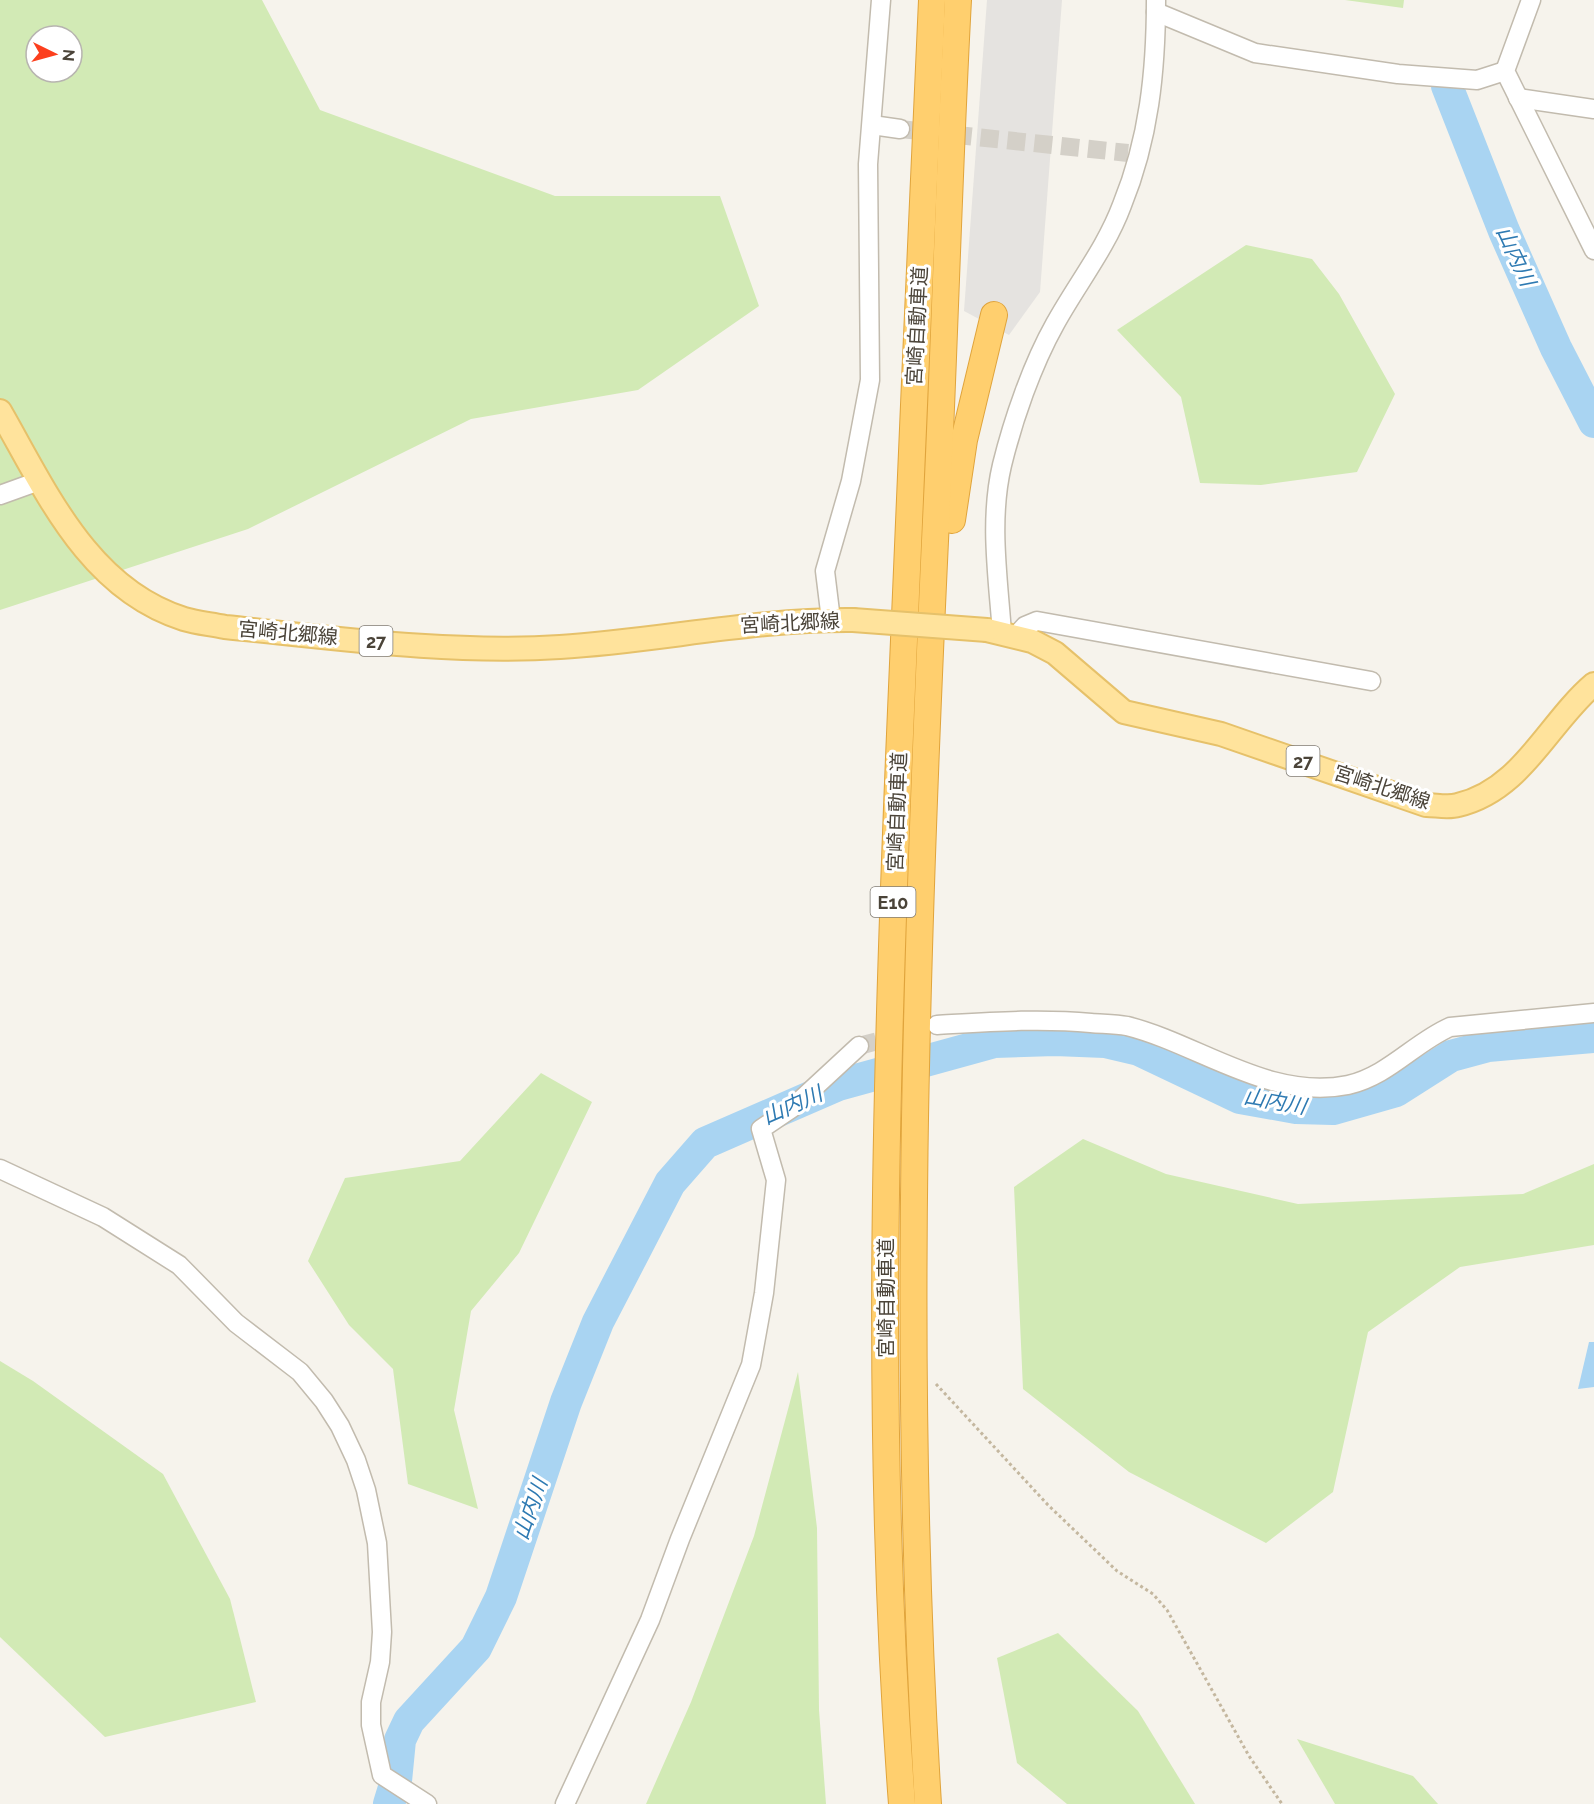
<svg xmlns="http://www.w3.org/2000/svg" width="1594" height="1804" viewBox="0 0 1594 1804" font-family="Raleway,'Noto Sans JP',sans-serif">
  <rect width="100%" height="100%" fill="#f6f3ec"/>
  <!-- green -->
  <g fill="#d2eab5" fill-rule="evenodd">
    <path d="M0,0H262L320,110L555,196H720L759,306L638,390L471,419L248,529L0,610ZM36,36H72V72H36Z"/>
    <polygon points="1345,0 1404,0 1403,8"/>
    <polygon points="1246,245 1312,259 1339,294 1395,394 1357,472 1261,485 1200,483 1181,397 1117,330"/>
    <polygon points="541,1073 592,1102 519,1253 471,1311 454,1410 478,1509 408,1484 393,1369 349,1325 308,1261 345,1178 460,1161"/>
    <polygon points="1083,1139 1166,1174 1298,1204 1523,1194 1594,1164 1594,1245 1460,1267 1368,1332 1333,1492 1266,1543 1129,1472 1023,1389 1014,1187"/>
    <polygon points="0,1361 33,1381 163,1474 230,1599 256,1702 105,1737 0,1637"/>
    <polygon points="798,1372 817,1528 819,1710 826,1804 646,1804 691,1702 754,1536"/>
    <polygon points="1058,1633 1138,1711 1195,1804 1067,1804 1017,1763 997,1658"/>
    <polygon points="1297,1739 1413,1776 1438,1804 1335,1804"/>
  </g>
  <!-- parking -->
  <polygon fill="#e5e3e0" points="987,0 1062,0 1040,292 1009,335 964,311"/>
  <!-- water -->
  <polygon fill="#a9d4f2" points="1589,1342 1594,1342 1594,1387 1578,1389"/>
  <g fill="none" stroke-linecap="round" stroke-linejoin="round">
    <!-- river -->
    <g stroke="#a9d4f2" stroke-width="32">
      <polyline points="1447,86 1504,231 1556,348 1594,422"/>
      <polyline points="389,1804 396,1781 400,1740 409,1721 476,1648 501,1597 566,1402 598,1322 670,1183 705,1143 838,1085 994,1042 1055,1040 1105,1042 1139,1050 1240,1098 1296,1108 1333,1109 1396,1091 1451,1056 1488,1046 1594,1037"/>
    </g>
    <!-- minor-tunnel -->
    <g stroke="#d4d0c8" stroke-width="18" stroke-dasharray="18 9" stroke-linecap="butt">
      <polyline points="900,129 1128,153"/>
      <polyline points="859,1046 900,1035"/>
    </g>
    <!-- minor casing -->
    <g stroke="#c2bbae" stroke-width="21">
      <g id="minor">
        <polyline points="1531,0 1505,71 1594,250"/>
        <polyline points="1156,12 1255,53 1398,74 1477,80 1505,71"/>
        <polyline points="1518,98 1594,109"/>
        <polyline points="872,125 900,129"/>
        <polyline points="0,495 39,481"/>
        <polyline points="831,620 825,571 851,481 870,380 868,164 881,0"/>
        <path d="M1002,633C998,577 989,520 1002,465C1013,420 1032,365 1055,324C1077,284 1106,248 1122,205C1149,139 1156,71 1156,0"/>
        <polyline points="1016,636 1025,626 1037,621 1371,681"/>
        <path d="M937,1025C988,1022 1039,1018 1091,1023C1102,1024 1115,1024 1127,1026C1199,1044 1269,1101 1348,1085C1388,1076 1414,1043 1450,1027L1594,1013"/>
        <polyline points="0,1169 103,1217 179,1265 236,1323 300,1372 324,1401 340,1426 356,1460 366,1490 377,1543 382,1632 380,1662 371,1702 371,1725 382,1775 427,1804"/>
        <polyline points="565,1804 650,1620 680,1539 751,1365 764,1293 776,1180 761,1129 792,1108 859,1046"/>
      </g>
    </g>
    <!-- major casing -->
    <g stroke="#e6c16a" stroke-width="26">
      <g id="major">
        <path d="M0,411C46,491 88,589 184,619C197,623 211,624 225,627C335,638 448,654 560,647C658,641 754,619 853,620"/>
        <path d="M987,630L1032,641L1055,653L1124,712L1221,734L1426,805C1436,805 1448,808 1458,805C1522,790 1548,723 1594,684"/>
      </g>
    </g>
    <!-- highway casing -->
    <g stroke="#e0a43c" stroke-width="28">
      <g id="highway">
        <polyline points="952,520 964,440 994,315"/>
        <path d="M902,1804C875,1448 885,1090 900,734C910,489 921,245 932,0"/>
        <path d="M928,1804C901,1369 916,934 937,499C945,332 949,166 958,0"/>
      </g>
    </g>
    <!-- path -->
    <polyline stroke="#c4b79f" stroke-width="3" stroke-dasharray="3 3" stroke-linecap="butt" points="936,1384 1048,1505 1117,1571 1153,1594 1167,1610 1249,1756 1282,1804"/>
    <!-- minor -->
    <use href="#minor" stroke="#fff" stroke-width="18"/>
    <!-- major -->
    <use href="#major" stroke="#ffe39c" stroke-width="22"/>
    <!-- highway -->
    <use href="#highway" stroke="#ffcf6e" stroke-width="26"/>
    <!-- major-bridge casing -->
    <g stroke="#e6c16a" stroke-width="26" stroke-linecap="butt">
      <polyline id="major-bridge" points="853,620 987,630"/>
    </g>
    <!-- major-bridge -->
    <use href="#major-bridge" stroke="#ffe39c" stroke-width="22"/>
  </g>
  <g text-anchor="middle" dominant-baseline="central" stroke-width="6" stroke-linejoin="round" paint-order="stroke">
    <!-- shield labels -->
    <g fill="#fff" stroke="#817c74" stroke-width="1.5">
      <rect x="359.5" y="626" width="33" height="30" rx="4.5"/>
      <rect x="1286.5" y="746" width="33" height="30" rx="4.5"/>
      <rect x="870.5" y="887" width="45" height="30" rx="4.5"/>
    </g>
    <g font-size="18" font-weight="bold" fill="#4b4439">
      <text x="376" y="641">27</text>
      <text x="1303" y="761">27</text>
      <text x="893" y="902">E10</text>
    </g>
    <!-- street labels -->
    <g font-size="20" fill="#4b4439" stroke="#fff">
      <text transform="translate(917 326) rotate(-87)">宮崎自動車道</text>
      <text transform="translate(790 623) rotate(-3)">宮崎北郷線</text>
      <text transform="translate(288 633) rotate(5)">宮崎北郷線</text>
      <text transform="translate(1382 787) rotate(18)">宮崎北郷線</text>
      <text transform="translate(897 812) rotate(-88)">宮崎自動車道</text>
      <text transform="translate(886 1298) rotate(-90)">宮崎自動車道</text>
    </g>
    <!-- water labels -->
    <g font-size="21" font-style="italic" fill="#2e7ab2" stroke="#fff">
      <text transform="translate(1516 256) rotate(65)">山内川</text>
      <text transform="translate(1275 1101) rotate(10)">山内川</text>
      <text transform="translate(792 1105) rotate(-24)">山内川</text>
      <text transform="translate(530 1509) rotate(-71)">山内川</text>
    </g>
  </g>
  <!-- north arrow -->
  <g transform="translate(54 54) rotate(95)"><circle r="28" fill="#ffffff" stroke="#b7b4b0" stroke-width="1.5"/>
  <path d="M0-4.5L10 22L0 15L-10 22Z" fill="#fc3f1d"/>
  <text y="-9" font-size="16" font-weight="bold" text-anchor="middle" fill="#4b4439">N</text>
  </g>
</svg>
